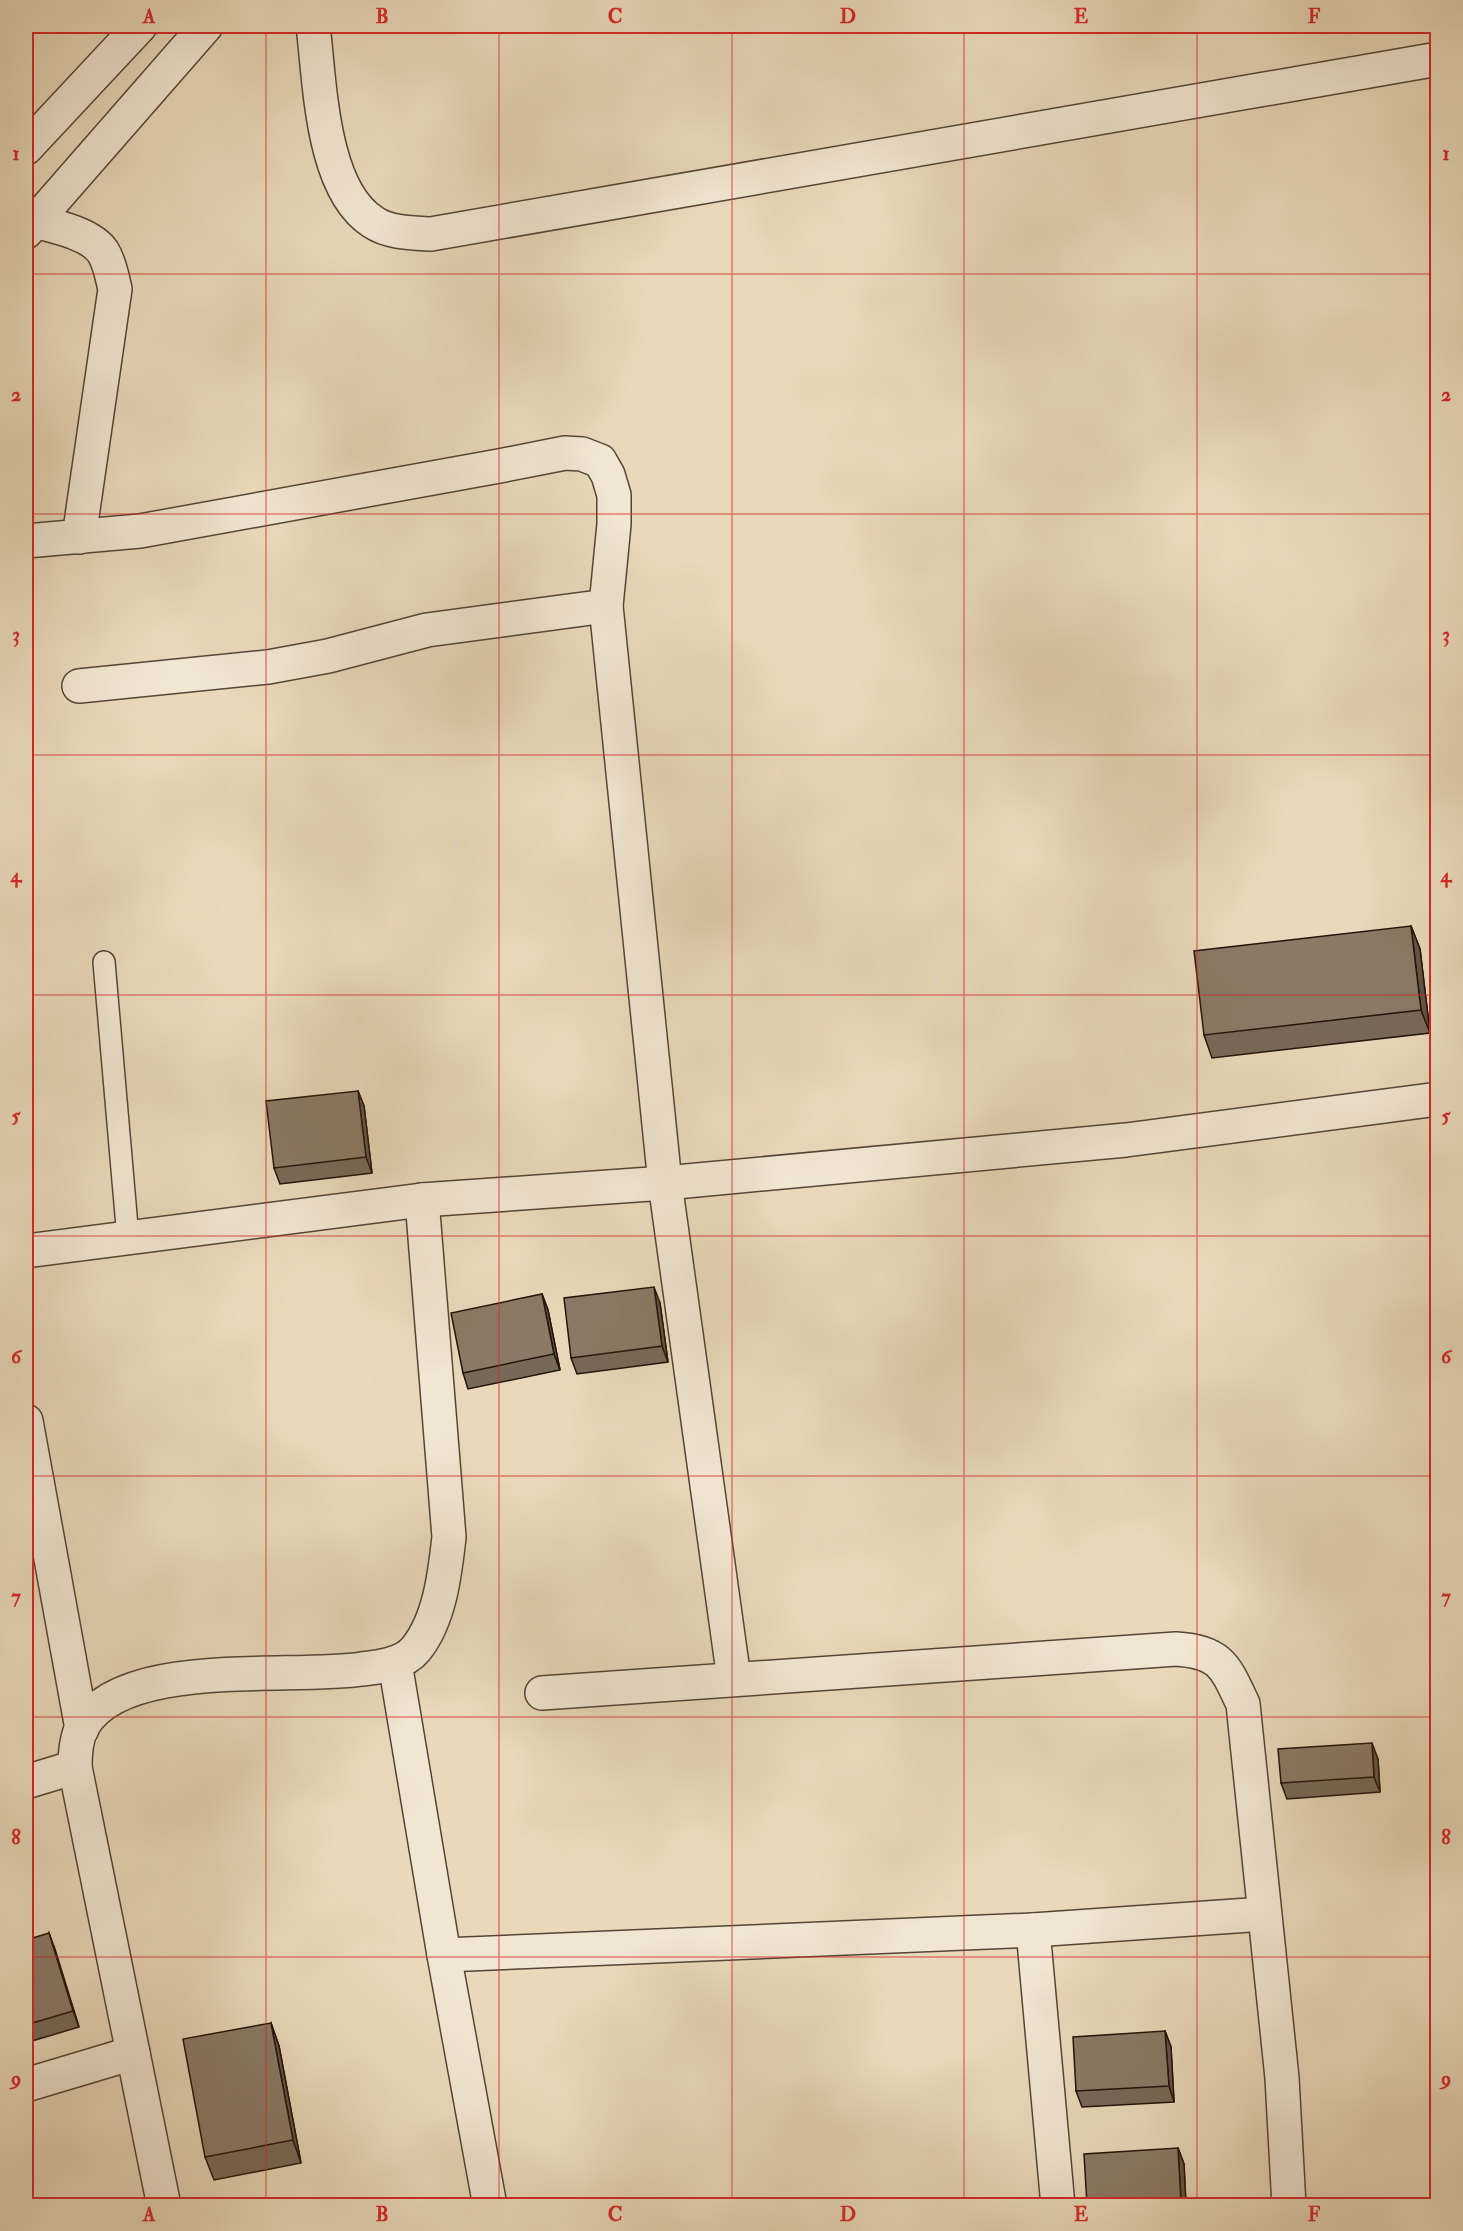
<svg xmlns="http://www.w3.org/2000/svg" width="1463" height="2231" viewBox="0 0 1463 2231" font-family="'IM FELL Double Pica',serif">
  <rect width="100%" height="100%" fill="#e9d9ba"/>
  <filter id="stains"><feTurbulence type="fractalNoise" baseFrequency=".00333" numOctaves="4"/><feColorMatrix values="0 0 0 0 .2 0 0 0 0 .09 0 0 0 0 .02 0 0 0 .5 -.17"/></filter>
  <radialGradient id="worn" r=".72"><stop offset=".6" stop-color="#630" stop-opacity="0"/><stop offset="1" stop-color="#630" stop-opacity=".3"/></radialGradient>
  <g fill="none" stroke-linecap="round" stroke-linejoin="round">
    <!-- lane casing -->
    <g stroke="#544537" stroke-width="24">
      <polyline id="lane" points="104,962 128,1238"/>
    </g>
    <!-- street casing -->
    <g stroke="#544537" stroke-width="36">
      <g id="street">
        <path d="M313,26C320,81 321,189 373,222C389,233 412,233 431,234L1438,59"/>
        <polyline points="26,148 140,26"/>
        <path d="M26,219C48,225 90,232 103,252C110,263 112,277 115,289L79,537"/>
        <polyline points="26,232 206,26"/>
        <polyline points="26,541 140,531 499,466 565,453 582,454 600,461 608,475 614,495 614,524 606,606 665,1183 734,1679"/>
        <polyline points="79,686 268,667 328,656 427,630 606,606"/>
        <polyline points="26,1251 422,1200 665,1183 1126,1140 1438,1099"/>
        <polyline points="26,1421 82,1729"/>
        <polyline points="395,1663 444,1955 490,2206"/>
        <path d="M542,1693L1176,1649C1221,1652 1225,1666 1243,1704L1282,2078L1289,2206"/>
        <polyline points="26,1782 75,1767"/>
        <polyline points="1033,1930 1058,2206"/>
        <polyline points="444,1955 1033,1930 1264,1914"/>
        <polyline points="26,2085 133,2053"/>
        <path d="M164,2206L75,1767C75,1754 76,1739 82,1727C121,1656 291,1680 362,1669C380,1667 404,1664 416,1649C440,1619 445,1573 449,1537L422,1200"/>
      </g>
    </g>
    <!-- lane -->
    <use href="#lane" stroke="#f1e6d2" stroke-width="21"/>
    <!-- street -->
    <use href="#street" stroke="#f1e6d2" stroke-width="33"/>
  </g>
  <!-- wall -->
  <g fill="#776958" stroke="#23140b" stroke-width="1.5">
    <polygon points="1411,926 1420,949 1430,1033 1212,1058 1204,1035"/>
    <polygon points="358,1091 364,1106 372,1173 280,1184 274,1168"/>
    <polygon points="542,1294 548,1310 560,1370 468,1389 463,1373"/>
    <polygon points="660,1303 668,1362 577,1374 571,1358"/>
    <polygon points="1378,1759 1380,1792 1287,1799 1281,1783"/>
    <polygon points="49,1933 79,2027 32,2041 26,2023"/>
    <polygon points="271,2023 279,2046 301,2163 214,2180 205,2157"/>
    <polygon points="1165,2031 1171,2047 1174,2102 1082,2107 1076,2091"/>
    <polygon points="1178,2148 1184,2164 1186,2205 1087,2205"/>
  </g>
  <!-- shaded-wall -->
  <g fill="#615547" stroke="#23140b" stroke-width="1.5">
    <polygon points="1411,926 1420,949 1430,1033 1421,1010"/>
    <polygon points="358,1091 364,1106 372,1173 366,1157"/>
    <polygon points="654,1287 660,1303 668,1362 662,1346"/>
    <polygon points="542,1294 548,1310 560,1370 554,1354"/>
    <polygon points="1372,1743 1378,1759 1380,1792 1374,1777"/>
    <polygon points="49,1933 55,1949 79,2027 73,2011"/>
    <polygon points="271,2023 279,2046 301,2163 293,2140"/>
    <polygon points="1165,2031 1171,2047 1174,2102 1169,2086"/>
    <polygon points="1178,2148 1184,2164 1186,2205 1183,2205 1181,2202"/>
  </g>
  <!-- building -->
  <g fill="#8a7a66" stroke="#23140b" stroke-width="1.5">
    <polygon points="1411,926 1421,1010 1204,1035 1194,951"/>
    <polygon points="358,1091 366,1157 274,1168 266,1101"/>
    <polygon points="654,1287 662,1346 571,1358 564,1298"/>
    <polygon points="542,1294 554,1354 463,1373 451,1313"/>
    <polygon points="1372,1743 1374,1777 1281,1783 1278,1749"/>
    <polygon points="49,1933 73,2011 26,2025 26,1940"/>
    <polygon points="271,2023 293,2140 205,2157 183,2039"/>
    <polygon points="1165,2031 1169,2086 1076,2091 1073,2037"/>
    <polygon points="1178,2148 1181,2202 1113,2205 1087,2205 1084,2154"/>
  </g>
  <!-- grid -->
  <path fill="none" stroke="#d62828" stroke-width="1.5" stroke-opacity="0.55" d="M266,26V2206M499,26V2206M732,26V2206M964,26V2206M1197,26V2206M26,274H1438M26,514H1438M26,755H1438M26,995H1438M26,1236H1438M26,1476H1438M26,1717H1438M26,1957H1438"/>
  <!-- margin -->
  <rect width="1463" height="2231" fill="none" stroke="#e9d9ba" stroke-width="66"/>
  <rect x="33" y="33" width="1397" height="2165" fill="none" stroke="#d62828" stroke-width="2"/>
  <g font-size="20" text-anchor="middle" font-weight="bold" fill="#d62828">
    <text x="149" y="23">A</text>
    <text x="382" y="23">B</text>
    <text x="615" y="23">C</text>
    <text x="848" y="23">D</text>
    <text x="1081" y="23">E</text>
    <text x="1314" y="23">F</text>
    <text x="16" y="160">1</text>
    <text x="1446" y="160">1</text>
    <text x="16" y="401">2</text>
    <text x="1446" y="401">2</text>
    <text x="16" y="641">3</text>
    <text x="1446" y="641">3</text>
    <text x="16" y="882">4</text>
    <text x="1446" y="882">4</text>
    <text x="16" y="1122">5</text>
    <text x="1446" y="1122">5</text>
    <text x="16" y="1363">6</text>
    <text x="1446" y="1363">6</text>
    <text x="16" y="1603">7</text>
    <text x="1446" y="1603">7</text>
    <text x="16" y="1844">8</text>
    <text x="1446" y="1844">8</text>
    <text x="16" y="2085">9</text>
    <text x="1446" y="2085">9</text>
    <text x="149" y="2221">A</text>
    <text x="382" y="2221">B</text>
    <text x="615" y="2221">C</text>
    <text x="848" y="2221">D</text>
    <text x="1081" y="2221">E</text>
    <text x="1314" y="2221">F</text>
  </g>
  <rect width="100%" height="100%" filter="url(#stains)"/>
  <rect width="100%" height="100%" fill="url(#worn)"/>
</svg>
